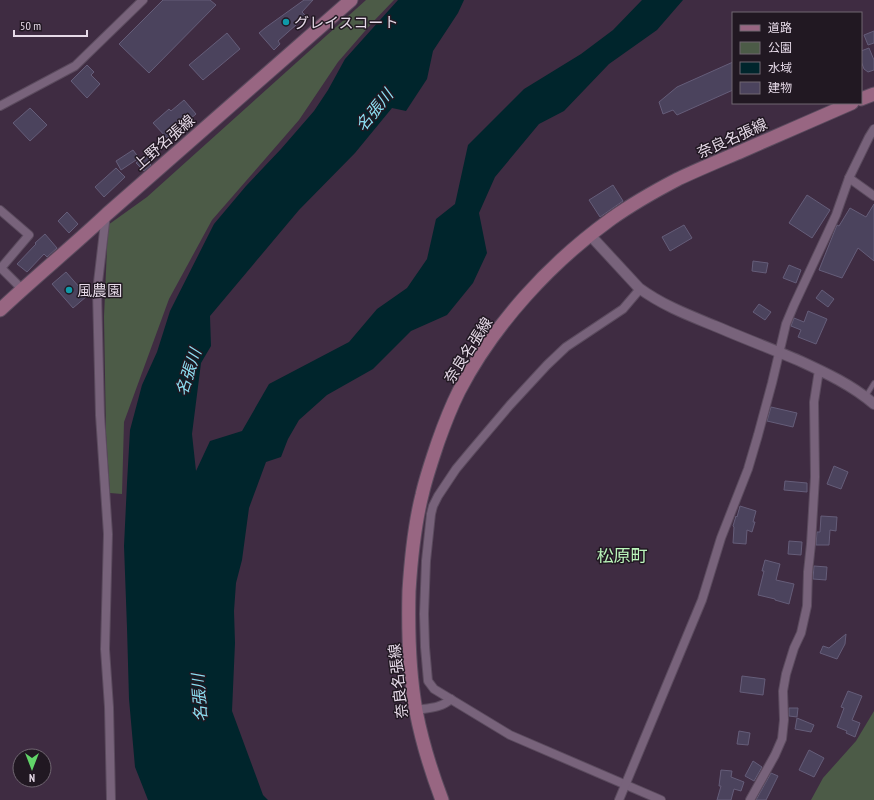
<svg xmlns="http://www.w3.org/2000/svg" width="874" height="800" viewBox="0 0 874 800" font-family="'PT Sans Narrow','Noto Sans JP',sans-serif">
  <rect width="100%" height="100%" fill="#3f2c42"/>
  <!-- green -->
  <g fill="#4c5b47">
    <polygon points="366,0 394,0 371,24 338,62 299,120 212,220 169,299 124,422 122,494 110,493 106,433 104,317 108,225 147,197"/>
    <polygon points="874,711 874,800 811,800 823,778 856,741"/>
  </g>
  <!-- water -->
  <polygon fill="#00252c" points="398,0 464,0 458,13 433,51 427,79 406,111 392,108 355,153 299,210 210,316 211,346 201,363 192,434 196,471 210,441 242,431 269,384 349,342 377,309 407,288 427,259 436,219 455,204 468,145 524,89 581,54 613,30 642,0 683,0 657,30 609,64 564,111 539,124 495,177 479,213 487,253 473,283 447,315 411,331 373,369 327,395 299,420 288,439 281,457 266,462 249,508 242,560 236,583 234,611 235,643 232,711 263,795 268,800 148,800 135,767 129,699 127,628 124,546 127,483 130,430 142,385 157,352 170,311 214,224 246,186 281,149 314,111 328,90 345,59"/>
  <!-- building -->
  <g fill="#4b435d" stroke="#655d79">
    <polygon points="163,0 210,0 216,5 149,73 119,44"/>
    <polygon points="304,0 313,0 302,12 306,16 278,41 280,44 274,50 259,33 265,28"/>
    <polygon points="874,31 874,43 868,45 864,35"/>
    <polygon points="227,33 240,49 203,80 189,65"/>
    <polygon points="869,48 874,60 874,70 868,72 864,69 861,61 861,51"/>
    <polygon points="733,62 733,90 677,115 673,110 663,114 659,102 677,87"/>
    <polygon points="87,65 94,72 91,75 100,84 87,98 71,81"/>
    <polygon points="184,100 196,114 167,138 153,123 169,109 171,111"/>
    <polygon points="30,108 47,125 30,141 13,123"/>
    <polygon points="154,147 160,153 149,163 151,165 144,171 136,163"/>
    <polygon points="133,150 139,158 121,170 116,161"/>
    <polygon points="116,168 125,177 104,197 95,187"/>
    <polygon points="613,185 623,201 600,217 589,200"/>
    <polygon points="807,195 830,210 812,238 789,223"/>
    <polygon points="874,204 874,261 858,248 842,278 819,270 837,225 839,226 850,208 866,217"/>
    <polygon points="67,212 78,224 69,233 58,221"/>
    <polygon points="684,225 692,238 670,251 662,237"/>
    <polygon points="45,234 57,248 47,257 44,254 27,272 17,264 36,244 35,243"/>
    <polygon points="753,261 768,263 766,273 752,271"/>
    <polygon points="789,265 801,270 796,283 783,278"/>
    <polygon points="66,272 87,296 73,308 52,284"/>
    <polygon points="822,290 834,299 828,307 816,298"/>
    <polygon points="759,304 771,312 765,320 753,312"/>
    <polygon points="808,311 827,319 816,344 798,337 801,330 791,326 794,318 804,322"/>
    <polygon points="771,407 797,413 793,427 767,421"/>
    <polygon points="834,466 848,472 841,489 827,484"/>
    <polygon points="785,481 807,483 807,492 784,490"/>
    <polygon points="740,506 756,511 753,522 755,522 752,532 747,530 746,544 733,543 734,527 733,526 736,516 737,517"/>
    <polygon points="821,516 837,517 836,531 830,530 829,545 816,545 817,532 820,532"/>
    <polygon points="789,541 802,542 801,555 788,554"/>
    <polygon points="765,560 780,564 776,580 794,584 789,604 775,600 775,599 758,595 764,571 762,571"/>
    <polygon points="814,566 827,567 826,580 813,579"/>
    <polygon points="846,634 845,644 837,659 820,653 823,646 829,648"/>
    <polygon points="742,676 765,679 763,695 740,692"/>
    <polygon points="848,691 862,696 852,720 860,723 855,737 846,733 847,731 837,727 844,708 841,707"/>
    <polygon points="789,708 798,708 797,717 789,716"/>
    <polygon points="797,718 814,725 811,732 795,729"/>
    <polygon points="739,731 750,733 748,745 737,744"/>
    <polygon points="809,750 824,758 814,777 799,770"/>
    <polygon points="753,761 762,767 754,781 745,776"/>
    <polygon points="721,770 732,771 731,777 744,782 741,791 734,789 731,800 717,800 721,786 719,786"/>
    <polygon points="771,773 778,776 766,800 756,800"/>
  </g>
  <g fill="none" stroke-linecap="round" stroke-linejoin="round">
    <!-- service casing -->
    <g stroke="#5b4b5e" stroke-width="6">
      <polyline id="service" points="866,396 874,383"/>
    </g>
    <!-- minor casing -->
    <g stroke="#5b4b5e" stroke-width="10">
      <g id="minor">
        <polyline points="0,106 75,66 143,0"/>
        <polyline points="849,178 874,196"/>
        <polyline points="0,210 29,235 1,268 22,289"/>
        <polyline points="106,214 97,291 100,415 108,534 105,649 109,707 111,800"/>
        <polyline points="640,289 623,309 566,347 547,365 510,405 471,451 456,469 438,496 433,506 431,514 426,561 424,614 425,647 428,681 434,689 510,735 661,800"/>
        <path d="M416,710C428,708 442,708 451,699"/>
        <polyline points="619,800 702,600 721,538 748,469 758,435 772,383 786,324 794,305 836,215 849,178 869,137 874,129"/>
        <polyline points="750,800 775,755 782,739 784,720 783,691 786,674 794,648 801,633 807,606 808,572 811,544 815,477 814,402 819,370"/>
      </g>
    </g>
    <!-- tertiary casing -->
    <g stroke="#5b4b5e" stroke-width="12">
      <path id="tertiary" d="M590,235L639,288C662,305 688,315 715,326C743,338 772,349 800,361C826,373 852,385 874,404"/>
    </g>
    <!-- primary casing -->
    <g stroke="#5b4b5e" stroke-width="15">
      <g id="primary">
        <polyline points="861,99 874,94"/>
        <path d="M0,310C35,277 72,247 107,214L351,0"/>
        <path d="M442,800C431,771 422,742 416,711C409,672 408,631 409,591C411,559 414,527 422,495C426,477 432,460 438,442C444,425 451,407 459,391C494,324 550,263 611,219C632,204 655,191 678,179C699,169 721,160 742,151C779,135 815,119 852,103"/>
      </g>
    </g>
    <!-- service -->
    <use href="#service" stroke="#78637b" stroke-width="4"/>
    <!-- minor -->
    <use href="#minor" stroke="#78637b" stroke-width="8"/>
    <!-- tertiary -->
    <use href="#tertiary" stroke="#78637b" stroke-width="10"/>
    <!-- primary -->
    <use href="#primary" stroke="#986682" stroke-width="13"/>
  </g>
  <!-- markers -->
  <g fill="#0f9aa8" stroke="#211822" stroke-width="1.5">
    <circle cx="286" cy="22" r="4"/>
    <circle cx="69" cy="290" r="4"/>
  </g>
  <g text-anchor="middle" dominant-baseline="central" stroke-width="3" stroke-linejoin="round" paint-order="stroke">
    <!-- poi labels -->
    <g font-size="15" fill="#e6dae8" stroke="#211822" text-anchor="start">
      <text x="294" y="22">グレイスコート</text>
      <text x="77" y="290">風農園</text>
    </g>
    <!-- street labels -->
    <g font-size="15" fill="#e6dae8" stroke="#211822">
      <text transform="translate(732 138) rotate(-24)">奈良名張線</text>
      <text transform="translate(164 142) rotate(-41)">上野名張線</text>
      <text transform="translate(468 350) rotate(-57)">奈良名張線</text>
      <text transform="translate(398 681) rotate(-96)">奈良名張線</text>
    </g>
    <!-- water labels -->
    <g font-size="16" font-style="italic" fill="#8cdff2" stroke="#211822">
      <text transform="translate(374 110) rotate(-51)">名張川</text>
      <text transform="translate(188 372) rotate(-72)">名張川</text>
      <text transform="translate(199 698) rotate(-94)">名張川</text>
    </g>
    <!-- quarter labels -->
    <g font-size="17" fill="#bbf6bb" stroke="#211822">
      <text x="622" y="556">松原町</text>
    </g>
  </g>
  <!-- legend -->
  <rect x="732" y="12" width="130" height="92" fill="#211822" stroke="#706671"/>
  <rect x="740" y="25" width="20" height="6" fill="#986682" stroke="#706671"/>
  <text x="768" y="32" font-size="12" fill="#e6dae8">道路</text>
  <rect x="740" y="42" width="20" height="12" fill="#4c5b47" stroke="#706671"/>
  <text x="768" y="52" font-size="12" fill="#e6dae8">公園</text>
  <rect x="740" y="62" width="20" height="12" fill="#00252c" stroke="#706671"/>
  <text x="768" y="72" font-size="12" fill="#e6dae8">水域</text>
  <rect x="740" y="82" width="20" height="12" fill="#4b435d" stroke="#706671"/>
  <text x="768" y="92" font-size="12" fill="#e6dae8">建物</text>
  <!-- north arrow -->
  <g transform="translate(32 768) rotate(180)"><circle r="19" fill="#211822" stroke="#706671"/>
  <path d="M0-3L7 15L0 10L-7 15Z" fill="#62d469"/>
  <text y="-6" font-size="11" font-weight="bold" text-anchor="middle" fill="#e6dae8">N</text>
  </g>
  <!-- scale -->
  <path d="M14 30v6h73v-6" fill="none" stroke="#e6dae8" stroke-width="2"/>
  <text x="20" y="30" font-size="12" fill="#e6dae8" stroke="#211822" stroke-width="3" paint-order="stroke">50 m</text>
</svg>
